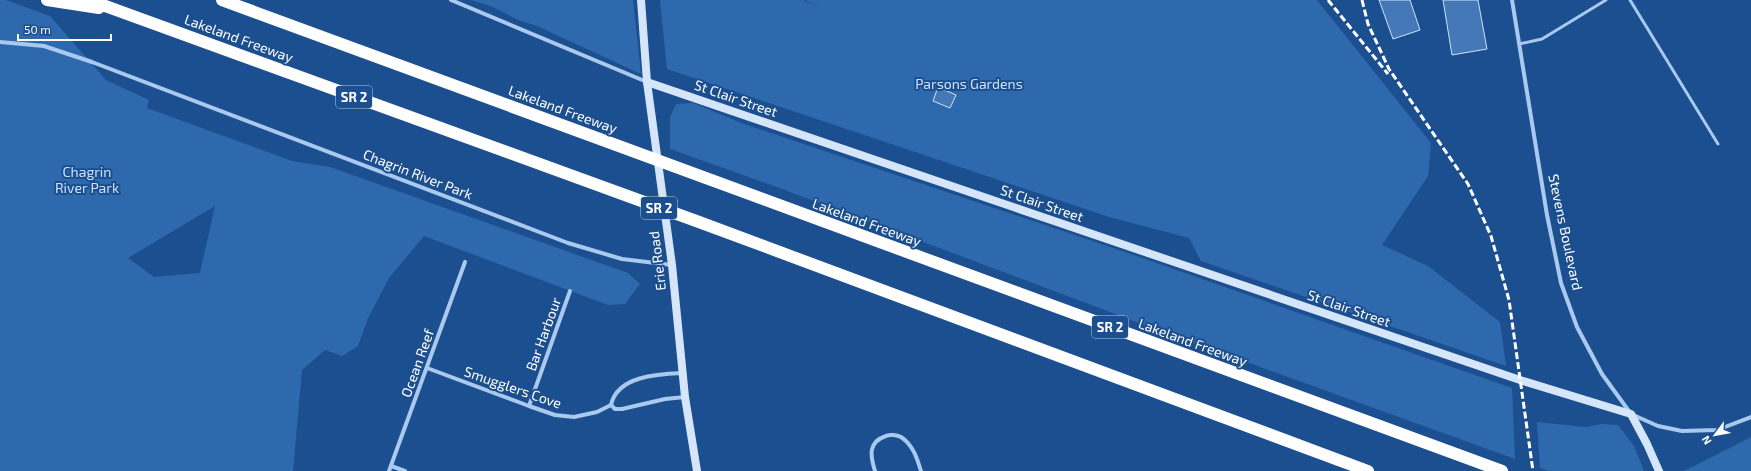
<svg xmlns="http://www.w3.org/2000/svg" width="1751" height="471" viewBox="0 0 1751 471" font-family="'Exo 2',sans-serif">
  <rect width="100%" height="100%" fill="#1b4f8f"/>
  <!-- green -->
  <g fill="#2e69ad" fill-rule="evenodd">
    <path d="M0,0H6L50,16L106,80L149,100L147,108L292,161L330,167L628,273L640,284L625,304L608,305L424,236L389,278L368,318L358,346L342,356L325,350L302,370L293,471H0ZM215,206L200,273L154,277L128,258Z"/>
    <polygon points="471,0 633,0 641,74 537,26 518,20 493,7"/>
    <polygon points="660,0 802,0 819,7 805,0 1317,0 1431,143 1428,176 1382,245 1428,266 1500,322 1506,366 1201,261 1189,238 1109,217 667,69"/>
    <polygon points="693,103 744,124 1131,254 1512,388 1515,459 1163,332 774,186 670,149 670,117 676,104"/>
    <polygon points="1537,422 1586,427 1601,424 1618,425 1634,446 1644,471 1548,471 1540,468"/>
    <polygon points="1751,437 1751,471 1684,471"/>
  </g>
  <!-- building -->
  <g fill="#4478b7" stroke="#cfe3fa">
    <polygon points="1379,0 1410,0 1420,30 1393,39"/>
    <polygon points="1443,0 1478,0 1487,49 1452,55"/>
    <polygon points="938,87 956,95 950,108 933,101"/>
  </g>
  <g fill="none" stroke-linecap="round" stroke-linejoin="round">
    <!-- lane -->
    <g stroke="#a9c9ee" stroke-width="3">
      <polyline points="1630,0 1718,144"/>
      <polyline points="1519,44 1542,39 1606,0"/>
    </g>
    <!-- street -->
    <g stroke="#a9c9ee" stroke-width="4">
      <polyline points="451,0 647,82"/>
      <polyline points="1512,0 1547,215 1561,283 1577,327 1602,374 1631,414 1658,426 1682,431 1717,430 1751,417"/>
      <polyline points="0,42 44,46 92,62 568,243 622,259 672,265"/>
      <polyline points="427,368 529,406 555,415 574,417 597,412 611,405"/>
      <path d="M611,405C617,376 658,374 682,373"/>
      <polyline points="611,405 615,409 622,409 665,399 685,397"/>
      <polyline points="529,406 570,291"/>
      <polyline points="391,466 405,471"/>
      <polyline points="389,471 465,262"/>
      <path d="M875,471C870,455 868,442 886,436C890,434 897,435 901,437C913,445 917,458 921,471"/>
    </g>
    <!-- secondary -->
    <g stroke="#d6e6fa" stroke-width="8">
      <polyline points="641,0 647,82 672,265 685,397 697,471"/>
      <polyline points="647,82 1520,380 1631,414 1647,444 1659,471"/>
    </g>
    <!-- highway -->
    <g stroke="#fff" stroke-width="12">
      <polyline points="47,0 99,8"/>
      <polyline points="89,0 699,222 1368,471"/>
      <polyline points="222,0 1502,471"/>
    </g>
    <!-- rail -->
    <g stroke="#fff" stroke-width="3" stroke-dasharray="7 3" stroke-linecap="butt">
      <polyline points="1328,0 1388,74"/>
      <polyline points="1362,0 1368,24 1389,69 1468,184 1491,236 1509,300 1533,471"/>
    </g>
  </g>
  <g text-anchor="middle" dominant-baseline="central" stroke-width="4" stroke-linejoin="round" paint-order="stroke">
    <!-- shield labels -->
    <g fill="#1b4f8f" stroke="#bbcadd" stroke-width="1">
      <rect x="336" y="86" width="36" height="22" rx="3"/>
      <rect x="641" y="197" width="36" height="22" rx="3"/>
      <rect x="1092" y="316" width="36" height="22" rx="3"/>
    </g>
    <g font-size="13" font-weight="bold" fill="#fff">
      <text x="354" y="97">SR 2</text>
      <text x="659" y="208">SR 2</text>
      <text x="1110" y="327">SR 2</text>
    </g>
    <!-- street labels -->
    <g font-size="14" fill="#fff" stroke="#1b4f8f">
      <text transform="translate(239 38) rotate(20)">Lakeland Freeway</text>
      <text transform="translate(736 98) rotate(19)">St Clair Street</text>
      <text transform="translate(563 109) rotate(20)">Lakeland Freeway</text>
      <text transform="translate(418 174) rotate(21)">Chagrin River Park</text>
      <text transform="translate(1042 203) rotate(19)">St Clair Street</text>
      <text transform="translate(867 222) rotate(20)">Lakeland Freeway</text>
      <text transform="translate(1566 232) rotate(78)">Stevens Boulevard</text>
      <text transform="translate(657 261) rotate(-97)">Erie Road</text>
      <text transform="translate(1349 308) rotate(19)">St Clair Street</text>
      <text transform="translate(543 334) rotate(-70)">Bar Harbour</text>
      <text transform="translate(1193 342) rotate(20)">Lakeland Freeway</text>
      <text transform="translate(417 363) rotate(-70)">Ocean Reef</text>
      <text transform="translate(513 387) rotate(19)">Smugglers Cove</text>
    </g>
    <!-- park labels -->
    <g font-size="14" fill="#cfe3fa" stroke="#1b4f8f">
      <text x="969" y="83">Parsons Gardens</text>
      <text x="87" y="171">Chagrin<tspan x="87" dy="16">River Park</tspan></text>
    </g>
  </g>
  <!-- north arrow -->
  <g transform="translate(1715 435) rotate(238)" stroke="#1b4f8f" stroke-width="3" paint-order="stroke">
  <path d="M0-3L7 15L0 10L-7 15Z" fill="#ffffff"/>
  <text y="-6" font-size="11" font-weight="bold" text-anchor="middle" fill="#ffffff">N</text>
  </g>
  <!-- scale -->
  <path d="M18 34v6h93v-6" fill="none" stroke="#ffffff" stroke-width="2"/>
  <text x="24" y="34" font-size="12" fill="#ffffff" stroke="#1b4f8f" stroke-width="3" paint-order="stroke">50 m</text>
</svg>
